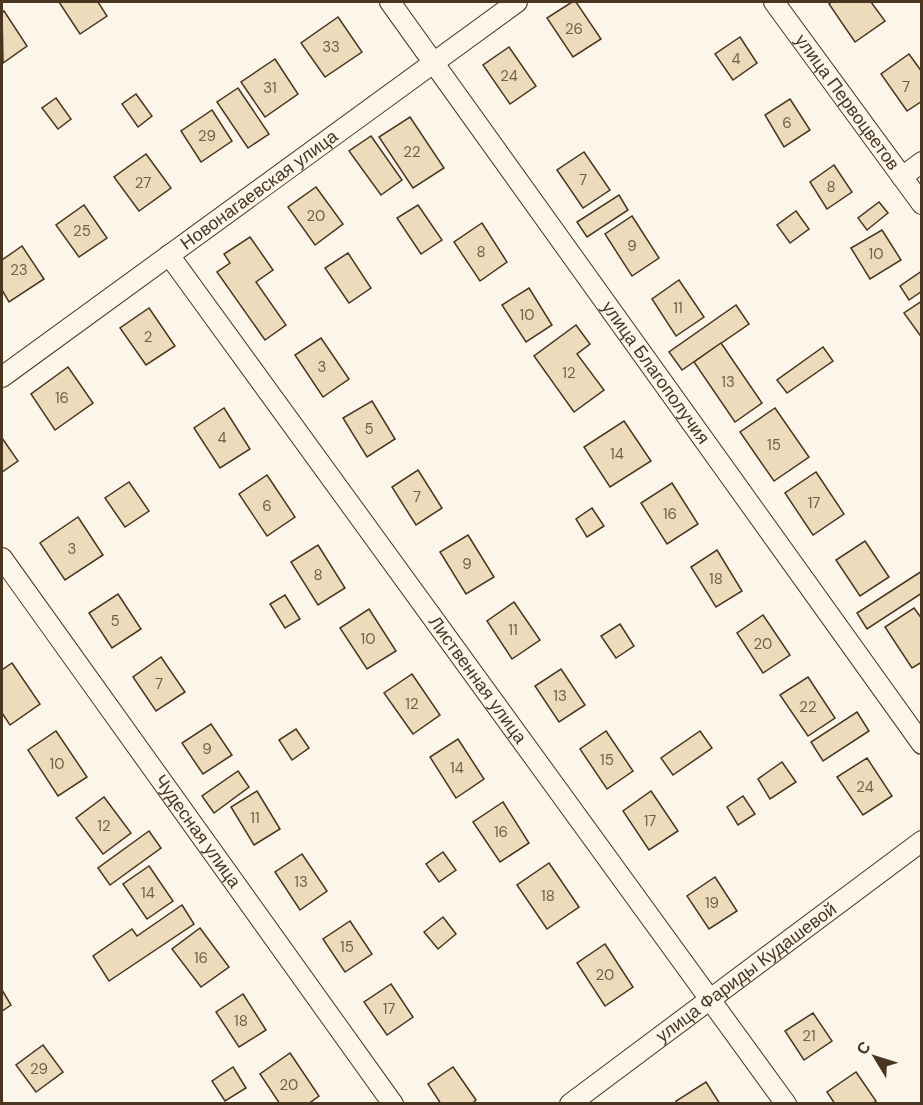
<svg xmlns="http://www.w3.org/2000/svg" width="923" height="1105" viewBox="0 0 923 1105" font-family="'DM Sans',sans-serif">
  <rect width="100%" height="100%" fill="#fbf6e9"/>
  <!-- building -->
  <g fill="#ecdcbc" stroke="#4a3520" stroke-width="1.5">
    <polygon points="59,2 98,2 107,16 80,34"/>
    <polygon points="572,2 576,2 601,39 573,57 547,18"/>
    <polygon points="832,2 871,2 885,21 855,42 829,4"/>
    <polygon points="4,11 27,46 3,63 2,13"/>
    <polygon points="338,17 362,52 325,77 301,43"/>
    <polygon points="740,37 757,63 733,80 715,54"/>
    <polygon points="509,47 536,86 510,104 483,65"/>
    <polygon points="909,54 922,72 922,101 907,111 881,74"/>
    <polygon points="275,59 298,94 265,117 241,82"/>
    <polygon points="238,88 269,134 248,148 217,102"/>
    <polygon points="136,94 152,116 138,127 122,104"/>
    <polygon points="56,98 71,119 58,129 42,108"/>
    <polygon points="790,99 810,130 784,147 765,115"/>
    <polygon points="212,110 232,141 201,162 181,131"/>
    <polygon points="410,117 444,168 413,188 379,137"/>
    <polygon points="371,136 402,180 381,195 349,151"/>
    <polygon points="584,152 610,190 583,208 557,170"/>
    <polygon points="146,154 171,188 139,211 114,177"/>
    <polygon points="834,165 852,192 827,209 810,182"/>
    <polygon points="316,187 343,224 315,245 288,207"/>
    <polygon points="619,195 628,210 587,237 577,222"/>
    <polygon points="879,202 888,213 867,230 858,218"/>
    <polygon points="84,205 107,238 79,257 56,225"/>
    <polygon points="418,205 442,240 421,254 397,218"/>
    <polygon points="796,211 809,229 790,243 777,225"/>
    <polygon points="632,216 659,258 632,276 605,234"/>
    <polygon points="482,223 507,262 480,281 454,242"/>
    <polygon points="882,230 901,260 870,279 851,248"/>
    <polygon points="250,237 273,270 256,282 286,325 265,340 217,272 230,263 224,254"/>
    <polygon points="22,246 44,279 9,302 2,290 2,260"/>
    <polygon points="348,253 371,288 349,303 325,268"/>
    <polygon points="922,271 922,291 909,300 900,286"/>
    <polygon points="679,280 704,317 676,336 652,299"/>
    <polygon points="529,288 552,325 526,342 502,305"/>
    <polygon points="922,301 922,338 904,313"/>
    <polygon points="736,305 749,324 682,370 669,352"/>
    <polygon points="149,308 175,346 146,365 120,328"/>
    <polygon points="576,325 590,344 577,354 604,390 574,412 534,356"/>
    <polygon points="321,338 349,379 323,397 295,355"/>
    <polygon points="721,343 762,403 735,422 694,362"/>
    <polygon points="823,347 833,361 787,393 777,380"/>
    <polygon points="68,367 93,403 55,430 31,394"/>
    <polygon points="372,401 395,439 367,457 343,418"/>
    <polygon points="224,408 250,449 220,468 194,428"/>
    <polygon points="775,408 809,457 774,481 740,432"/>
    <polygon points="624,421 651,461 610,487 584,447"/>
    <polygon points="2,438 18,461 2,472"/>
    <polygon points="418,470 442,508 416,525 392,487"/>
    <polygon points="816,472 844,514 813,535 785,493"/>
    <polygon points="267,475 295,517 267,536 239,494"/>
    <polygon points="129,482 149,511 125,527 105,498"/>
    <polygon points="672,483 698,524 667,544 641,503"/>
    <polygon points="592,508 604,526 587,537 576,519"/>
    <polygon points="78,517 103,555 65,580 40,543"/>
    <polygon points="468,535 494,577 466,594 440,552"/>
    <polygon points="865,541 889,577 860,596 836,560"/>
    <polygon points="318,545 345,588 318,605 291,562"/>
    <polygon points="717,550 742,591 716,607 691,567"/>
    <polygon points="922,571 922,593 867,629 857,613"/>
    <polygon points="118,594 141,629 112,648 89,613"/>
    <polygon points="285,595 300,619 285,628 270,604"/>
    <polygon points="514,602 540,640 512,659 487,621"/>
    <polygon points="914,608 922,619 922,662 912,668 885,627"/>
    <polygon points="369,609 396,651 367,669 340,628"/>
    <polygon points="763,615 790,655 763,673 737,633"/>
    <polygon points="620,624 634,646 616,658 601,636"/>
    <polygon points="161,657 185,692 156,711 133,677"/>
    <polygon points="12,663 40,704 10,725 2,713 2,670"/>
    <polygon points="561,669 585,705 559,722 535,686"/>
    <polygon points="412,674 440,715 413,734 384,693"/>
    <polygon points="808,677 835,718 808,736 780,695"/>
    <polygon points="857,712 869,731 823,761 811,742"/>
    <polygon points="211,724 232,755 203,774 182,743"/>
    <polygon points="296,729 309,748 292,760 279,740"/>
    <polygon points="56,731 87,777 58,796 28,750"/>
    <polygon points="606,731 633,771 607,789 580,749"/>
    <polygon points="700,731 712,748 673,775 661,758"/>
    <polygon points="458,739 484,779 456,798 430,757"/>
    <polygon points="867,758 892,796 863,815 837,777"/>
    <polygon points="782,762 796,782 770,799 758,779"/>
    <polygon points="238,771 249,787 214,813 202,796"/>
    <polygon points="257,791 280,829 254,845 231,807"/>
    <polygon points="651,791 678,831 649,850 623,811"/>
    <polygon points="743,796 755,814 738,825 727,807"/>
    <polygon points="104,797 131,833 103,854 76,818"/>
    <polygon points="503,802 529,843 500,862 473,822"/>
    <polygon points="149,831 161,848 110,885 98,868"/>
    <polygon points="443,852 456,870 439,882 426,864"/>
    <polygon points="302,854 327,891 300,910 275,872"/>
    <polygon points="549,863 579,907 547,929 517,885"/>
    <polygon points="149,866 173,901 147,919 123,884"/>
    <polygon points="715,877 737,911 709,929 687,896"/>
    <polygon points="182,905 194,924 109,981 93,956 132,929 137,936"/>
    <polygon points="443,917 456,934 438,949 424,932"/>
    <polygon points="350,921 372,954 345,972 323,939"/>
    <polygon points="200,928 229,967 201,987 172,949"/>
    <polygon points="605,944 633,987 605,1006 577,963"/>
    <polygon points="391,984 413,1017 387,1035 364,1002"/>
    <polygon points="2,990 11,1005 2,1011"/>
    <polygon points="243,994 266,1030 239,1047 216,1012"/>
    <polygon points="813,1013 832,1041 804,1060 785,1031"/>
    <polygon points="43,1045 63,1072 36,1092 16,1065"/>
    <polygon points="290,1053 319,1096 308,1104 280,1104 260,1074"/>
    <polygon points="233,1067 246,1088 225,1101 212,1081"/>
    <polygon points="453,1067 476,1100 472,1104 441,1104 428,1084"/>
    <polygon points="856,1072 876,1101 872,1104 835,1104 827,1092"/>
    <polygon points="706,1082 720,1104 677,1104 676,1101"/>
  </g>
  <g fill="none" stroke-linecap="round" stroke-linejoin="round">
    <!-- street casing -->
    <g stroke="#4a3520" stroke-width="22">
      <g id="street">
        <path id="s1" d="M390,2L922,744"/>
        <path id="s2" d="M774,2L922,204"/>
        <polyline points="902,177 922,162"/>
        <path id="s3" d="M169,255L786,1104"/>
        <path id="s4" d="M2,377L517,2"/>
        <path id="s5" d="M2,558L393,1104"/>
        <path id="s6" d="M570,1104L922,841"/>
      </g>
    </g>
    <!-- street -->
    <use href="#street" stroke="#fbf6e9" stroke-width="20"/>
  </g>
  <g text-anchor="middle" dominant-baseline="central" stroke-width="4.5" stroke-linejoin="round" paint-order="stroke">
    <!-- number labels -->
    <g font-size="15" fill="#725f47">
      <text x="574" y="29">26</text>
      <text x="331" y="47">33</text>
      <text x="736" y="59">4</text>
      <text x="509" y="76">24</text>
      <text x="906" y="87">7</text>
      <text x="270" y="88">31</text>
      <text x="787" y="123">6</text>
      <text x="207" y="136">29</text>
      <text x="412" y="152">22</text>
      <text x="583" y="180">7</text>
      <text x="143" y="183">27</text>
      <text x="831" y="187">8</text>
      <text x="316" y="216">20</text>
      <text x="82" y="231">25</text>
      <text x="632" y="246">9</text>
      <text x="481" y="252">8</text>
      <text x="876" y="254">10</text>
      <text x="19" y="270">23</text>
      <text x="678" y="308">11</text>
      <text x="527" y="315">10</text>
      <text x="148" y="337">2</text>
      <text x="322" y="367">3</text>
      <text x="569" y="373">12</text>
      <text x="728" y="382">13</text>
      <text x="62" y="398">16</text>
      <text x="369" y="429">5</text>
      <text x="222" y="438">4</text>
      <text x="774" y="445">15</text>
      <text x="617" y="454">14</text>
      <text x="417" y="497">7</text>
      <text x="814" y="503">17</text>
      <text x="267" y="506">6</text>
      <text x="670" y="514">16</text>
      <text x="72" y="549">3</text>
      <text x="467" y="564">9</text>
      <text x="318" y="575">8</text>
      <text x="716" y="579">18</text>
      <text x="115" y="621">5</text>
      <text x="513" y="630">11</text>
      <text x="368" y="639">10</text>
      <text x="763" y="644">20</text>
      <text x="159" y="684">7</text>
      <text x="560" y="696">13</text>
      <text x="412" y="704">12</text>
      <text x="808" y="707">22</text>
      <text x="207" y="749">9</text>
      <text x="607" y="760">15</text>
      <text x="57" y="764">10</text>
      <text x="457" y="768">14</text>
      <text x="865" y="787">24</text>
      <text x="255" y="818">11</text>
      <text x="650" y="821">17</text>
      <text x="104" y="826">12</text>
      <text x="501" y="832">16</text>
      <text x="301" y="882">13</text>
      <text x="148" y="893">14</text>
      <text x="548" y="896">18</text>
      <text x="712" y="903">19</text>
      <text x="347" y="947">15</text>
      <text x="201" y="958">16</text>
      <text x="605" y="975">20</text>
      <text x="389" y="1009">17</text>
      <text x="241" y="1021">18</text>
      <text x="809" y="1036">21</text>
      <text x="39" y="1069">29</text>
      <text x="289" y="1085">20</text>
    </g>
    <!-- street labels -->
    <g font-size="18" fill="#4a3520" stroke="#fbf6e9">
      <text stroke="none"><textPath href="#s2" startOffset="124">улица Первоцветов</textPath></text>
      <text stroke="none"><textPath href="#s4" startOffset="318">Новонагаевская улица</textPath></text>
      <text stroke="none"><textPath href="#s1" startOffset="456">улица Благополучия</textPath></text>
      <text stroke="none"><textPath href="#s3" startOffset="525">Лиственная улица</textPath></text>
      <text stroke="none"><textPath href="#s5" startOffset="336">Чудесная улица</textPath></text>
      <text stroke="none"><textPath href="#s6" startOffset="220">улица Фариды Кудашевой</textPath></text>
    </g>
  </g>
  <!-- border -->
  <rect width="923" height="1105" fill="none" stroke="#4a3520" stroke-width="6"/>
  <!-- north arrow -->
  <g transform="translate(875 1057) rotate(308)" stroke="#fbf6e9" stroke-width="4.5" paint-order="stroke">
  <path d="M0-4.5L10 22L0 15L-10 22Z" fill="#4a3520"/>
  <text y="-9" font-size="16" font-weight="bold" text-anchor="middle" fill="#4a3520">С</text>
  </g>
</svg>
